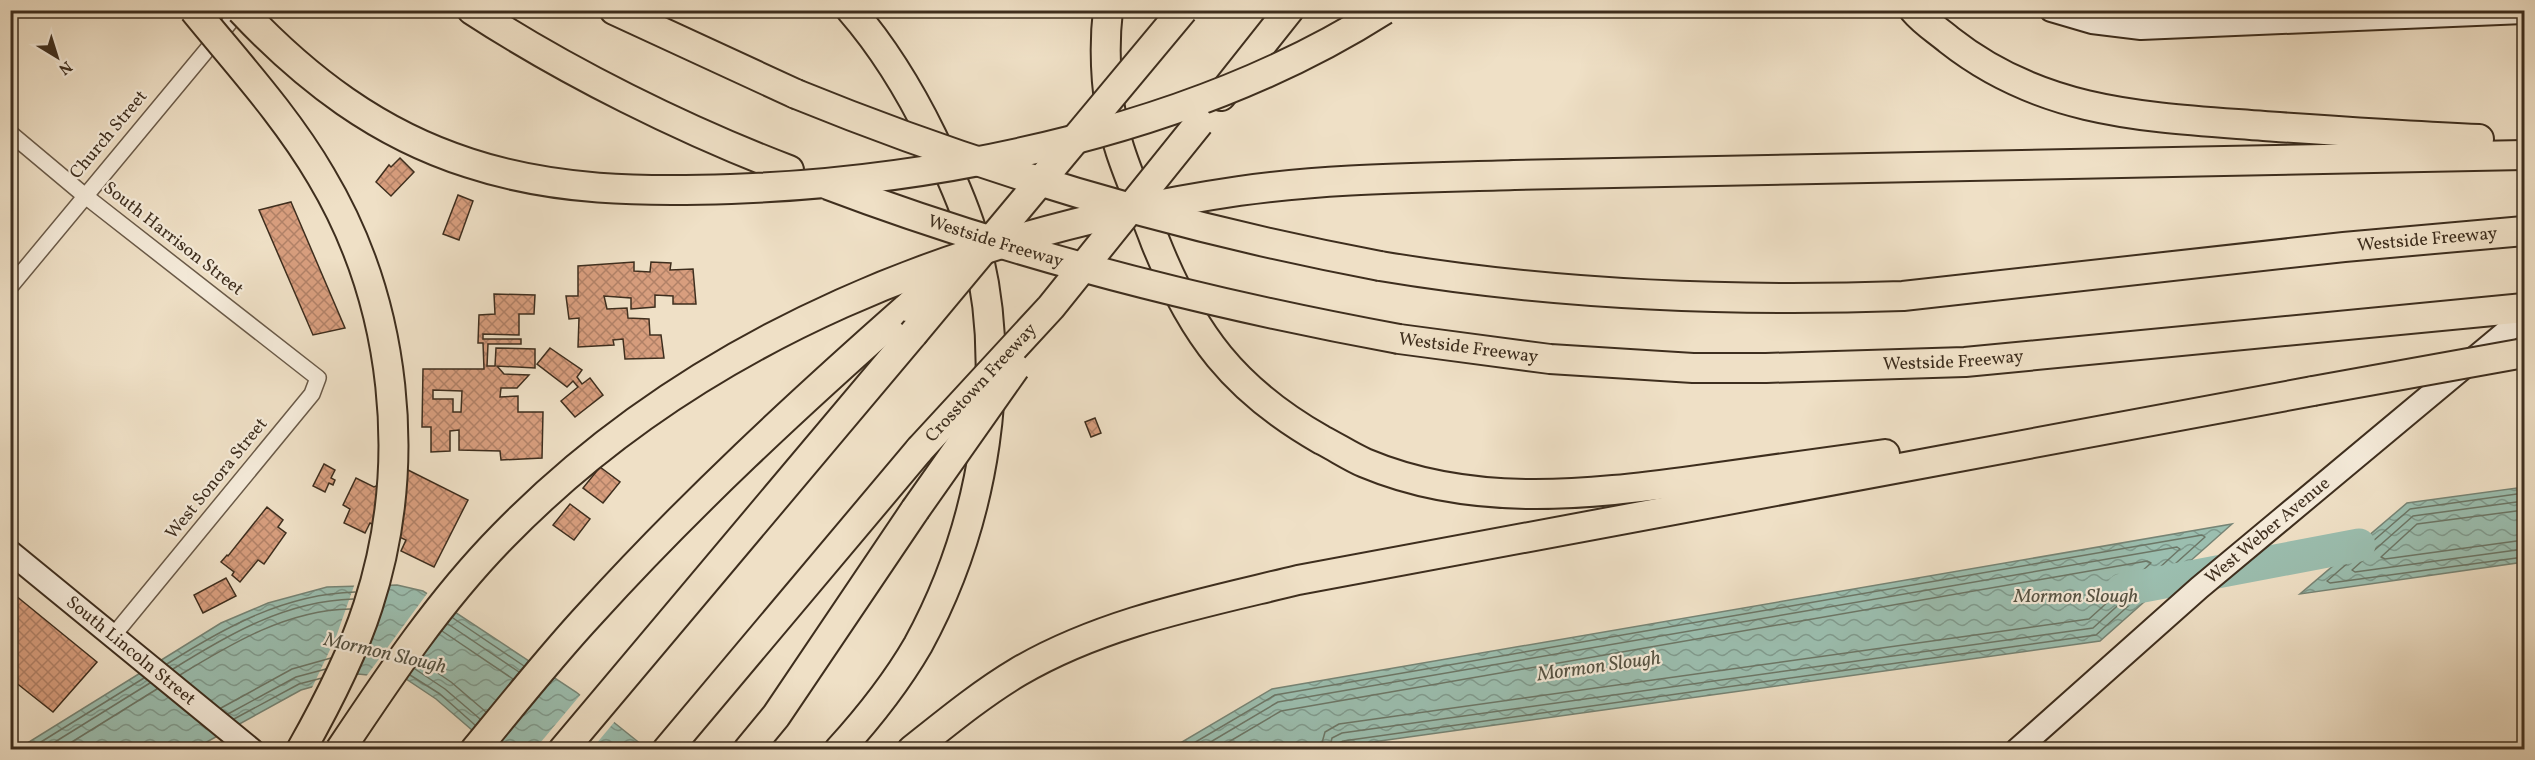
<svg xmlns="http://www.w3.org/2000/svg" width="2535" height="760" viewBox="0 0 2535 760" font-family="Vollkorn,serif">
  <defs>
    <pattern id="water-waves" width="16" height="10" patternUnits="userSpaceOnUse" patternTransform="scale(1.5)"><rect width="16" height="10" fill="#9bbeaf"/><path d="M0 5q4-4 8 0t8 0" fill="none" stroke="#809b8e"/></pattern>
    <pattern id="building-cross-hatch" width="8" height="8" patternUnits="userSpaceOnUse" patternTransform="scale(1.5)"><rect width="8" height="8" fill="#d89e7e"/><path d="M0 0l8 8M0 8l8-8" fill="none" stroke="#b18167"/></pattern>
  </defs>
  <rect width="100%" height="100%" fill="#efe0c6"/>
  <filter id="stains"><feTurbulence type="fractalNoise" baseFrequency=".00333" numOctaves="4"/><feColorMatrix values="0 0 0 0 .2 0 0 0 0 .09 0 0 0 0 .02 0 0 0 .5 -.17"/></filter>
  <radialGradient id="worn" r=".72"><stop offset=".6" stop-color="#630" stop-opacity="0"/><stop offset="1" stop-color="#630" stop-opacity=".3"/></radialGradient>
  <!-- water -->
  <g fill="url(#water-waves)" stroke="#768475" stroke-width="1.5">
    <polygon points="2524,487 2524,562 2300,594 2407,503"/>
    <polygon points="2232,524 2100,641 1322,749 1170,749 1272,689"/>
    <polygon points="397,585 423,591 576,692 647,749 494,749 436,699 406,679 358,674 301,690 194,749 16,750 221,623 268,603 327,587"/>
  </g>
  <!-- pier -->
  <g fill="#efe0c6">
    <polygon points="390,582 377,624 355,678 311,690 336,637 355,583"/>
    <polygon points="429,591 457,610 403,682 365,678"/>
    <polygon points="582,693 616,720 591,750 535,749"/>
  </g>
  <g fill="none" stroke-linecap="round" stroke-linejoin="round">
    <!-- shore -->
    <g stroke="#6c7666" stroke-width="1.5">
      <polyline points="2524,493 2410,509 2327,581 2330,583 2524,557"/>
      <polyline points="2524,501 2413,516 2352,570 2355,572 2524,549"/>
      <polyline points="2524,510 2417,524 2381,557 2385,559 2524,540"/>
      <polyline points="453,618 524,666"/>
      <polyline points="448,624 519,672"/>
      <polyline points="442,631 513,679"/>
      <polyline points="420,661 451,682 486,712"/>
      <path d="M167,664C225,627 285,594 355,592"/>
      <path d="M173,669C229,634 286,601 353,599"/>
      <polyline points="415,669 445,689 480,719"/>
      <path d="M180,675C232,643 288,610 350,609"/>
      <polyline points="410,675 440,694 475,725"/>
      <polyline points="221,708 292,669 331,658"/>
      <polyline points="228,714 296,677 326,669"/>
      <polyline points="234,719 299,684 322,678"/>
      <polyline points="28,750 144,678"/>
      <polyline points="42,750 150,683"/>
      <polyline points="59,750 157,689"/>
      <polyline points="1182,750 1275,695 2202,535 2205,537 2096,635 1343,741 1337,744 1336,750"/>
      <polyline points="1197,750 1278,702 2177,547 2180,549 2093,628 1342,733 1332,738 1329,750"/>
      <polyline points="1215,750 1281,711 2147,561 2151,563 2089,619 1339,724 1325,732 1320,750"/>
    </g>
    <!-- river -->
    <polyline stroke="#9bbeaf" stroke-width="33" points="2122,590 2359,545"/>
  </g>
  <!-- building -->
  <g fill="url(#building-cross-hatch)" stroke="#3e2e1e" stroke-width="1.5" fill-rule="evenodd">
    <polygon points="400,158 414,172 391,196 376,182 389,165 391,167"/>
    <polygon points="458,195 473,201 459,240 443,234"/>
    <polygon points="291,202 345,328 313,335 259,210"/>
    <polygon points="634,262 634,271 650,272 651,262 671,263 670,270 693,269 696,304 673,304 673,296 655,295 655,307 631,309 631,298 604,296 607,309 627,308 628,318 649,319 650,335 661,335 664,358 625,359 623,339 613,340 614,345 578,347 579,318 569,319 566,296 578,296 578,266"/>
    <path d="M494,294L535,295L534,314H519V335L483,334V339H521V344H488L487,366H495L496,348L535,349V368L497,366L504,374L529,375L517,388H501L500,397L518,396V412H543L542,458L501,460L500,451L459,450V430L450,431V451L431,452V427H422L423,369H484L483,343H478L479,315L495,314ZM433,390L462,391L461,412H453V399H433Z"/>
    <polygon points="550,348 582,370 577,377 582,384 590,378 603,395 575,417 561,401 578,387 573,381 567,387 537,364"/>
    <polygon points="1095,418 1101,433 1091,437 1085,422"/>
    <polygon points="324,464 335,470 331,478 335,480 333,485 329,483 325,492 313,486"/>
    <polygon points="600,467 620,482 603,503 583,488"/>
    <polygon points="408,470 468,500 434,567 401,551 406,540 370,523 365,533 344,523 350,509 343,505 356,478 374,487 395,478 402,482"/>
    <polygon points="570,504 590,519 574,540 553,525"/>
    <polygon points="267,507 283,520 278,527 286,533 264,564 258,560 240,582 232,575 234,572 221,562 227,555 228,556"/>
    <polygon points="226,578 236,596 203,613 194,595"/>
    <polygon points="10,591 97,662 53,712 10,678"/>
  </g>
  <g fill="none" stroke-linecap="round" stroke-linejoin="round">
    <!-- street casing -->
    <g stroke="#6a5a48" stroke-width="18">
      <g id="street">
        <polyline points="10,133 84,195 318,378 312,394 113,636"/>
        <polyline points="10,287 240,10"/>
      </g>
    </g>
    <!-- secondary casing -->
    <g stroke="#3e2e1e" stroke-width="26">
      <g id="secondary">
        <polyline points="2051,10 2092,22 2141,28 2524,12"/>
        <path id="s1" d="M10,552L252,750"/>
        <path id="s2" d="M2017,750L2199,588L2524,317"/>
      </g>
    </g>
    <!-- highway casing -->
    <g stroke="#3e2e1e" stroke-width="32">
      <g id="highway">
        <path d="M472,10C567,72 684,130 789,170"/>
        <polyline points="614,10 796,94"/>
        <path d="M1108,10C1103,52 1106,110 1120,150C1130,181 1144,211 1155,241C1192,334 1234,390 1322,440C1336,447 1351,457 1365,463C1472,508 1586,495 1697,480C1760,471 1823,463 1885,454"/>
        <path d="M1914,10C1924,22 1937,30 1949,40C2044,115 2148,117 2264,126C2336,131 2407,136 2479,139"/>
        <polyline points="1221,96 1289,10"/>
        <polyline points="1514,175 2524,155"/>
        <path id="s3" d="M1380,266C1553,295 1728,302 1903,296L2344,247L2524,231"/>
        <path id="s4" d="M1399,339L1550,359L1693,368H1766L1965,362L2524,308"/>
        <path d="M475,750C513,704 550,657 590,614C689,505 798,404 908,307"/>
        <polyline points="563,750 913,334"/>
        <polyline points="667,750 920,449"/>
        <polyline points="748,750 776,716 915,510"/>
        <path d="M839,750C869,717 896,683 918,645C984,524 1012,366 972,232C962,199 947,167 932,136C910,91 884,48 851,10"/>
        <path d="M912,750C946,723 981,694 1018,672C1103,622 1204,603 1298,580L2313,391"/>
      </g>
    </g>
    <!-- street -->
    <use href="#street" stroke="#f5ebda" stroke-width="15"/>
    <!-- secondary -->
    <use href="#secondary" stroke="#f5ebda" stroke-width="22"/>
    <!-- highway -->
    <use href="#highway" stroke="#efe0c6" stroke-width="28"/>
    <!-- highway-bridge casing -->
    <g stroke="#3e2e1e" stroke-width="32" stroke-linecap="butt">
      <g id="highway-bridge">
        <path d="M194,10C238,64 286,116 321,176C397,303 414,465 368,606C352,656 327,704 301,750"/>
        <path d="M241,10C306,79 378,134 469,163C554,191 642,192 731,189C948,181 1199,128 1384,10"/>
        <path d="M796,94C985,171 1178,228 1380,266"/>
        <path id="s5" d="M828,185C1013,255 1204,303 1399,339"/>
        <polyline points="908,307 944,274"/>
        <polyline points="913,334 1183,10"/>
        <polyline points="2313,391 2524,353"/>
        <path id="s6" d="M920,449L1051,307L1199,123"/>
        <polyline points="915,510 1015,368"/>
        <path d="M340,750C390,675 440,600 503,536C698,336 966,231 1239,191C1330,178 1423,178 1514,175"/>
      </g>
    </g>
    <!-- highway-bridge -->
    <use href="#highway-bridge" stroke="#efe0c6" stroke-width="28"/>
  </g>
  <g text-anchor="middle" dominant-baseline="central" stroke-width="4.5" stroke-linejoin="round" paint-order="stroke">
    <!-- street labels -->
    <g font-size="18" fill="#3e2e1e" stroke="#f5ebda">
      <text transform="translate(109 135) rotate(-50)">Church Street</text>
      <text transform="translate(173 239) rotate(38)">South Harrison Street</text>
      <text stroke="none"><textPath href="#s3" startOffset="1052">Westside Freeway</textPath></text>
      <text stroke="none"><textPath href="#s5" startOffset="177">Westside Freeway</textPath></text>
      <text stroke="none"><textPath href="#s4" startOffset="70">Westside Freeway</textPath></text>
      <text stroke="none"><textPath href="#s4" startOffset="556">Westside Freeway</textPath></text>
      <text stroke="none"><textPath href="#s6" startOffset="90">Crosstown Freeway</textPath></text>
      <text transform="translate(217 479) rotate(-51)">West Sonora Street</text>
      <text stroke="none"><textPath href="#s2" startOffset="333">West Weber Avenue</textPath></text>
      <text stroke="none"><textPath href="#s1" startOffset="156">South Lincoln Street</textPath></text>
    </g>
    <!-- water labels -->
    <g font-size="20" font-style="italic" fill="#555242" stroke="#f5ebda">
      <text x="2076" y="597">Mormon Slough</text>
      <text transform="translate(385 654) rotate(13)">Mormon Slough</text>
      <text transform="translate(1599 667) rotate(-8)">Mormon Slough</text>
    </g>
  </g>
  <!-- margin -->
  <rect width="2535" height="760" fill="none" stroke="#efe0c6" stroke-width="36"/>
  <rect x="12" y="12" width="2511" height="736" fill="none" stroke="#3e2e1e" stroke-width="3"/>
  <rect x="18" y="18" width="2499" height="724" fill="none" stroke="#3e2e1e" stroke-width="1.5"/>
  <!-- north arrow -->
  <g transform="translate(57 57) rotate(142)" stroke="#f5ebda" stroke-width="4.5" paint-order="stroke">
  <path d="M0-4.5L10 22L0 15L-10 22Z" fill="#3e2e1e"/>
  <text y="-9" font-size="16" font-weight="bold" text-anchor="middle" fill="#3e2e1e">N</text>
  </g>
  <rect width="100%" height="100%" filter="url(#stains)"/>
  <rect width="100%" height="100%" fill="url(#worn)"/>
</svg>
